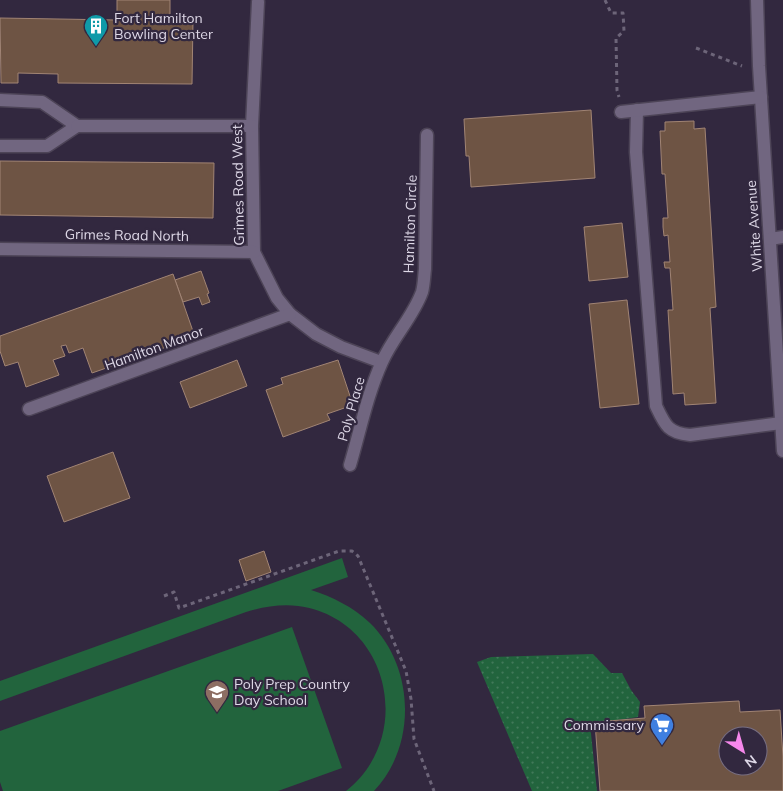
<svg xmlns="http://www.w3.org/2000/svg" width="783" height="791" viewBox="0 0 783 791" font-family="Mulish,sans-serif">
  <defs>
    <pattern id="green-dots" width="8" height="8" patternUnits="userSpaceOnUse" patternTransform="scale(1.25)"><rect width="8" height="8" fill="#22643d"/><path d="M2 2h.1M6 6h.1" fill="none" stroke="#427959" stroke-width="1.8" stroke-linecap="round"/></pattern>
  </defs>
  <rect width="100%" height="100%" fill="#32283f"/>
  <!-- green -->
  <polygon fill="url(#green-dots)" points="593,654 611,673 622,673 631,690 640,702 638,717 590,724 597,791 532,791 477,662 491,657"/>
  <!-- pitch -->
  <g fill="#22643d">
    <path d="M342,558L348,577L311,590C333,597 353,607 370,623C415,667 417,746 374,791H346C416,736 389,618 298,606C280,604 263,607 246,612L0,701V681Z"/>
    <polygon points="292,627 342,768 278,791 3,791 0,782 0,731"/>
  </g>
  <!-- building -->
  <g fill="#6e5444" stroke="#a18474" fill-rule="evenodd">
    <polygon points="117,0 170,0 170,20 193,20 192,84 58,83 58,74 18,73 18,83 1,83 0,18 117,20"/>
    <polygon points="591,110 595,178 471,187 469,156 466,156 464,119"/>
    <polygon points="694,121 694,129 705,128 716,307 710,308 716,403 685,405 684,393 673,394 668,310 673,310 670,268 665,268 664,262 670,262 668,235 664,236 663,227 663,218 668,218 665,174 662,174 660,131 665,131 665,122"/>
    <polygon points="0,161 214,163 213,218 0,215"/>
    <polygon points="622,223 628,277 589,281 584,227"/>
    <polygon points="201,271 209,293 207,294 210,302 202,305 199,297 183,302 175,280"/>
    <polygon points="173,274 195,337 92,373 83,348 69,353 66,345 61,346 65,356 53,360 59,375 26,387 18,362 5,366 0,351 0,336"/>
    <polygon points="627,300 639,404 600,408 589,304"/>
    <polygon points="237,360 247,386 190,408 180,382"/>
    <polygon points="338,360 353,405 327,414 330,420 283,437 266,390 283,384 281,378"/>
    <polygon points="113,452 130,498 64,522 47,476"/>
    <polygon points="264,551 271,572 246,581 239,560"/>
    <path d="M739,701L740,712L780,710L783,757V791H600L595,722L645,718L644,706ZM728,736H758V766H728Z"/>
  </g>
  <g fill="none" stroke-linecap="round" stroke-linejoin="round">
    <!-- minor casing -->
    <g stroke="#4d4457" stroke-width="15">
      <g id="minor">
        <polyline points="757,0 759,66 783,451"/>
        <polyline points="258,2 252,126 254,252 277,298 290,314 316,334 341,347 381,362"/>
        <polyline points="0,100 42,102 77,126 47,146 0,146"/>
        <path d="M637,110L636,152L656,406C665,425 668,433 690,435L781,423"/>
        <polyline points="621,112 761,97"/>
        <polyline points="77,126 252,126"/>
        <polyline points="770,239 783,237"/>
        <polyline points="0,249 254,252"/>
        <polyline points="29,409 290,314"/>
        <path d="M350,465C360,431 367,395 382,362C393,337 413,317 422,292C424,285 424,277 425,269L427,135"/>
      </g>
    </g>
    <!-- path -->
    <g stroke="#6d6579" stroke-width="3" stroke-dasharray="4 4" stroke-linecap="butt">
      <polyline points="605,0 611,13 623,13 624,31 616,38 617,90 619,97"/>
      <polyline points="696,48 742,66"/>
      <polyline points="164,596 174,592 179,608 339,551 352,551 358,556 406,671 411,699 414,739 434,791"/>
    </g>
    <!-- minor -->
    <use href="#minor" stroke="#716680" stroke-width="12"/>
  </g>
  <!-- icons -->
  <defs>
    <g id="building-pin" transform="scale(1.25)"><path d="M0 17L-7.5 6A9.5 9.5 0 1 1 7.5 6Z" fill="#0f9aa8" stroke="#32283f"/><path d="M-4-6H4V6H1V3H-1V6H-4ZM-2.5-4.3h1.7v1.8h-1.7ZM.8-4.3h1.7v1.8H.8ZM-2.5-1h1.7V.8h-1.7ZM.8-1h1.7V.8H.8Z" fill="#fff"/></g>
    <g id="school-pin" transform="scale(1.25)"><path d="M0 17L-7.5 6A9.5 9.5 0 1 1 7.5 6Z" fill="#8d6e63" stroke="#32283f"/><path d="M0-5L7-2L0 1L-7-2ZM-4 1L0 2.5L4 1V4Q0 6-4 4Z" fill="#fff"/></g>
    <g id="supermarket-pin" transform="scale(1.25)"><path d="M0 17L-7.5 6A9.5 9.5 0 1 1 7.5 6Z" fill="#3f7fe0" stroke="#32283f"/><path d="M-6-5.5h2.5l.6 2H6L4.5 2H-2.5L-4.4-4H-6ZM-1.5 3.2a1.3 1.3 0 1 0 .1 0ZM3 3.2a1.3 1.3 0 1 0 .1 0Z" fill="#fff"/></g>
  </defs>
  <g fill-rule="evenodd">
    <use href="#building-pin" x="96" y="26"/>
    <use href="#school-pin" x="217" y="692"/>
    <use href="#supermarket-pin" x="662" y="725"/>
  </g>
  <g text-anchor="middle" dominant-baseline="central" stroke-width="4.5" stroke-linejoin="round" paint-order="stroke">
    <!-- poi labels -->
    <g font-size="14" fill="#ded8e7" stroke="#32283f" text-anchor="start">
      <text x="114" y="18">Fort Hamilton<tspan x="114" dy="16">Bowling Center</tspan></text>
      <text x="234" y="684">Poly Prep Country<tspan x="234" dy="16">Day School</tspan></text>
      <text x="644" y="725" text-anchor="end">Commissary</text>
    </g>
    <!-- street labels -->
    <g font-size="14" fill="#ded8e7" stroke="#32283f">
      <text transform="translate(238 185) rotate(-91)">Grimes Road West</text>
      <text transform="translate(410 224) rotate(-88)">Hamilton Circle</text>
      <text transform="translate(754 226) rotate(-94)">White Avenue</text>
      <text transform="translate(127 235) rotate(1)">Grimes Road North</text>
      <text transform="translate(154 348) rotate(-20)">Hamilton Manor</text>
      <text transform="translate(351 409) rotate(-74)">Poly Place</text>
    </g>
  </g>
  <!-- north arrow -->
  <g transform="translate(743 751) rotate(143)"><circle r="24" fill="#32283f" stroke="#776e82"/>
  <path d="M0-4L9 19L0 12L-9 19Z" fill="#f688ec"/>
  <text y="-8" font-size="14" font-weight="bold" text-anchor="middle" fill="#ded8e7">N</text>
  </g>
</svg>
